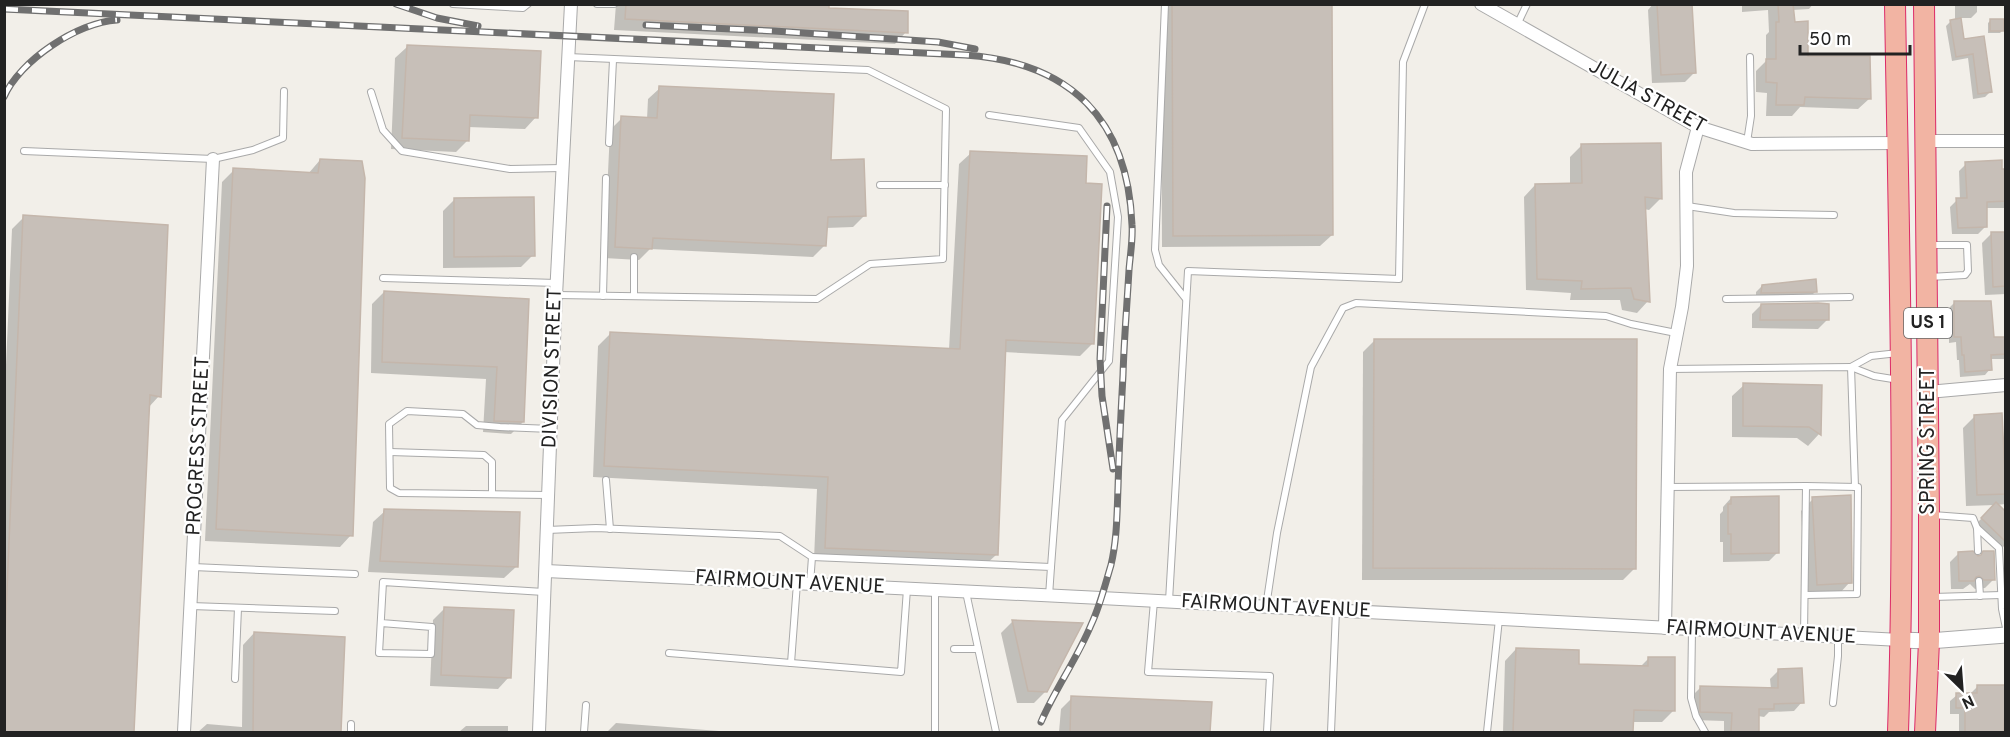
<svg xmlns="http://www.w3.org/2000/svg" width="2010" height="737" viewBox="0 0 2010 737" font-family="Overpass,sans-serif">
  <rect width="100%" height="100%" fill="#f2efe9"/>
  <!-- shadow -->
  <g fill="#0003">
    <polygon points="616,4 827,4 827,9 906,32 895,44 614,30"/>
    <polygon points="1161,4 1331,4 1332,235 1320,246 1162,247"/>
    <polygon points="1653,4 1690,4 1694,73 1685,82 1652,83 1648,10"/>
    <polygon points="1742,4 1813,4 1809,9 1792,10 1793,23 1807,57 1869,99 1858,109 1800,107 1792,116 1766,116 1767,93 1756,92 1756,71 1766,61 1766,35 1769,32 1768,10 1742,12"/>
    <polygon points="1955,4 1977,4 1977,12 1971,18 1960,18 1963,41 1983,37 1990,92 1985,97 1973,99 1968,58 1952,61 1946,26 1951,21 1955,21"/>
    <polygon points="1991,20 2003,30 2000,33 1988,33 1988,23"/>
    <polygon points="407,47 536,117 525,129 468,127 468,140 456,152 391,149 395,58"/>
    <polygon points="660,88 829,162 865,215 853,227 826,228 825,245 813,257 650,249 639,260 604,258 610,130 622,118 647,119 648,99"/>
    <polygon points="1581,146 1661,198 1649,210 1644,209 1648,301 1637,313 1622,310 1620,300 1570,300 1571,293 1526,290 1524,197 1535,185 1570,185 1570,157"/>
    <polygon points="971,153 1084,184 1092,344 1080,356 1004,352 996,555 984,566 814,559 817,489 593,477 598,346 610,334 949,350 959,164"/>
    <polygon points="320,160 351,535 340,547 205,541 222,182 234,170 308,174"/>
    <polygon points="1966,164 2006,170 2006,208 1986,208 1985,227 1978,234 1952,234 1950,207 1957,200 1960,200 1959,171"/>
    <polygon points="455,199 533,255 521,267 443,268 443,211"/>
    <polygon points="24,217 159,396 148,408 133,732 4,732 4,410 12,229"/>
    <polygon points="2006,233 2006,294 1985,295 1982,243 1991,234"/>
    <polygon points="1762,286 1815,292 1810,297 1756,298 1756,292"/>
    <polygon points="384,292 528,301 523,422 511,434 483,432 486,379 371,373 372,304"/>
    <polygon points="1955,302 1992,339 2006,338 2006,359 1990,359 1990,369 1985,375 1960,377 1959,360 1957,360 1956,342 1949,343 1949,308"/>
    <polygon points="1761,305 1827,320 1818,329 1752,328 1752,314"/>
    <polygon points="1375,340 1635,568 1623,580 1362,580 1363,352"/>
    <polygon points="1744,385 1821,386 1819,434 1808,446 1797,438 1732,437 1732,396"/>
    <polygon points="1975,416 2003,462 2006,462 2006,504 1996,505 2006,514 2006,544 2001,549 1976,524 1995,505 1966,506 1963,428"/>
    <polygon points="1731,498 1778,552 1769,561 1723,562 1723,542 1720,542 1720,514 1723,511 1723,507"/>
    <polygon points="1813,499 1850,582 1839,594 1806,596 1801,511"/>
    <polygon points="385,511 516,567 504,578 368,572 373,522"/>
    <polygon points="1959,553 1993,580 1985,588 1975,589 1970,584 1963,589 1951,589 1950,562"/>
    <polygon points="445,608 509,677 498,689 430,686 433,620"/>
    <polygon points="1013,621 1046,691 1034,703 1017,703 1001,633"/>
    <polygon points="254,633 344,638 340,732 198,732 207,724 242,727 243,645"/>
    <polygon points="1516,649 1578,665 1640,667 1649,658 1674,710 1662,722 1632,722 1631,732 1503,732 1505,661"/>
    <polygon points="1778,671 1802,702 1794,711 1769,712 1764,717 1758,716 1757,732 1724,732 1724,721 1693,720 1693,695 1701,687 1771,689 1770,679"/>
    <polygon points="2006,686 2006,719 2003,719 2002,732 1959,732 1959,714 1950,714 1950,701 1957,695 1971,693 1977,687"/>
    <polygon points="1072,698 1210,703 1209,732 1059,732 1061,709"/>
    <polygon points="616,723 732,732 607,732"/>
    <polygon points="466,726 508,726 508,732 459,732"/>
  </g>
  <!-- building -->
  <g fill="#c7bfb8" stroke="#c4b6ab" stroke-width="1.5">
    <polygon points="626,4 829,4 829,8 908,11 908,33 625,19"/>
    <polygon points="1172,4 1332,4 1333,235 1173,236"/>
    <polygon points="1657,4 1692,4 1696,73 1661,75"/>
    <polygon points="1778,4 1793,4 1795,22 1808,21 1808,56 1870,56 1871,99 1805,97 1804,105 1776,105 1777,83 1766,82 1766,59 1776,59 1776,22 1779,22"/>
    <polygon points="1961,18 1964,39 1984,36 1992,92 1978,94 1973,54 1956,57 1950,20"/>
    <rect x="1990" y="19" width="14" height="12"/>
    <polygon points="407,45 541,51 538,118 470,115 469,141 402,138"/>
    <polygon points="659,86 834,94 831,160 864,159 866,216 828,217 826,246 653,238 652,249 615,247 621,116 657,118"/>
    <polygon points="1661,143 1662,199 1645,197 1650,302 1634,299 1631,288 1581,289 1582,281 1537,279 1535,184 1582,183 1581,144"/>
    <polygon points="970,151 1087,156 1086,183 1102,184 1094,344 1006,340 998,555 825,548 828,477 604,466 610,332 960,349"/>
    <polygon points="320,159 362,161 365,178 353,536 216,529 233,168 318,173"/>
    <polygon points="2002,160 2002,169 2006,169 2006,201 1987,202 1987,227 1958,228 1956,198 1967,198 1965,162"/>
    <polygon points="534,197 535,256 454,257 454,198"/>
    <polygon points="23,215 168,225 161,397 150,395 134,732 4,732 4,659"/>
    <polygon points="1991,232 2006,232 2006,286 1993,287"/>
    <polygon points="1816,279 1817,292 1761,293 1762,285"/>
    <polygon points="384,291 529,299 524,422 494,421 497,367 382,362"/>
    <polygon points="1954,301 1991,301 1994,337 2006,337 2006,354 1991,355 1992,370 1965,372 1964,355 1962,355 1961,337 1954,337"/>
    <polygon points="1818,303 1829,304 1829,320 1760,320 1761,304"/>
    <polygon points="1374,339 1637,339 1636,569 1373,568"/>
    <polygon points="1743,383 1822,385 1821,435 1809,427 1743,426"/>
    <polygon points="2002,413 2006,494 1977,495 1974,415"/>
    <polygon points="1851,495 1852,583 1817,585 1812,497"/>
    <polygon points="1779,496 1779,553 1731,554 1731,534 1728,534 1728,504 1731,504 1731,497"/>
    <polygon points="1996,502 2006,512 2006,542 1981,518"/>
    <polygon points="384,509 520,512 518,567 380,561"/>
    <polygon points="1973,551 1978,556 1981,555 1983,551 1994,551 1995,580 1984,580 1979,576 1976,577 1974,581 1959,581 1958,552"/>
    <polygon points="444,607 514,610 511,678 441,675"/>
    <polygon points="1012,620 1083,623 1047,692 1028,691"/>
    <polygon points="254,632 345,637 341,732 253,732"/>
    <polygon points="1516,648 1579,650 1579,664 1648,666 1648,657 1675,657 1675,711 1634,710 1633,732 1513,732"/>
    <polygon points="1802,668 1804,703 1774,704 1774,709 1759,709 1759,732 1731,732 1732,713 1700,712 1700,686 1778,688 1778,669"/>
    <polygon points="1977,685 2006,685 2004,732 1965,732 1965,708 1956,708 1956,693 1977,693"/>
    <polygon points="1071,696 1212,702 1210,732 1070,732"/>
  </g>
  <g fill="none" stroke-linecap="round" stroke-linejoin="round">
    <!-- service casing -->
    <g stroke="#a9a9a9" stroke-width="8">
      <g id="service">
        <polyline points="453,4 523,8 528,4"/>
        <polyline points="597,4 614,4"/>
        <polyline points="1165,4 1155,250 1159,265 1186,299"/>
        <polyline points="1517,25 1527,4"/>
        <polyline points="371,92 383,130 402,151 510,169 562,168"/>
        <polyline points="989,115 1079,128 1110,172 1118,217 1109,361 1062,420 1051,567"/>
        <polyline points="1747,142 1751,116 1750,57"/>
        <polyline points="609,143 613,60"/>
        <polyline points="24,151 213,159 253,150 283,138 284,91"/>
        <polyline points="880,185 945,185"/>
        <polyline points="1687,206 1734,213 1834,215"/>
        <polyline points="1929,277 1965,275 1968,271 1967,245 1930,245"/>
        <polyline points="383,278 556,283"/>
        <polyline points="557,295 817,299 870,264 943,259 946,109 868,70 568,57"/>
        <polyline points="603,296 606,178"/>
        <polyline points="634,296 634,257"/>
        <polyline points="1726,299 1850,297"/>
        <polyline points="1851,367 1855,487"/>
        <polyline points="1851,367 1871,356 1898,353"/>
        <polyline points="1670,369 1851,367 1874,376 1899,380"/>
        <polyline points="390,452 484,455 492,462 492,494"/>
        <polyline points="606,480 610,529"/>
        <polyline points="1667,487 1806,486"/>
        <polyline points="548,495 399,493 390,488 389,424 407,411 463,414 477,425 500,427 551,429"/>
        <polyline points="1933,515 1973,518 1977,528 1978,551"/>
        <polyline points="1977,528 1999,548 2002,609 2006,628"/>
        <polyline points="547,530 596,528 780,536 812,557 810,584"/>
        <polyline points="812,557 1051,567 1049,596"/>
        <polyline points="193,567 355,574"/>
        <polyline points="1979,581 1980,596"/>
        <polyline points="935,590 935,732"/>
        <polyline points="966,592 996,732"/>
        <polyline points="1933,597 2001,595"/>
        <polyline points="1154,601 1148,672 1270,676 1267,732"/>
        <polyline points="1169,601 1188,271 1399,279 1403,62 1425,4"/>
        <polyline points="191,606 335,611"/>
        <polyline points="1266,607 1277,533 1311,367 1343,308 1356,303 1606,316 1631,324 1676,333"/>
        <polyline points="381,623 432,627 431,654 379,653 383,582 544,592"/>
        <polyline points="1692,630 1691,698 1696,716 1705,732"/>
        <polyline points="1804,635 1806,486 1858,487 1857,594 1806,595"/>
        <polyline points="954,649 978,649"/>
        <polyline points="669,653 791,663 797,583"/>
        <polyline points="791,663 901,672 907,589"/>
        <polyline points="235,679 238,608"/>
        <polyline points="1833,703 1838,656 1838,637"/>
        <polyline points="351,732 351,724"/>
        <polyline points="584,732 586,705"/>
        <polyline points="1331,732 1336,610"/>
        <polyline points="1487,732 1499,619"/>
      </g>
    </g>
    <!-- minor casing -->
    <g stroke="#a9a9a9" stroke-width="14">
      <g id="minor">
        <polyline points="1481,4 1698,127 1752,144 1898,143"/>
        <polyline points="1926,141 2006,141"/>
        <polyline points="1928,392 2006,385"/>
        <polyline points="546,571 1101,598 1900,640"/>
        <polyline points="1665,628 1670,369 1682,307 1687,266 1686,172 1698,127"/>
        <polyline points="184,732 213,159"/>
        <polyline points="539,732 555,315 571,4"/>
      </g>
    </g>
    <!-- tertiary casing -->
    <g stroke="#a9a9a9" stroke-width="17">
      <polyline id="tertiary" points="1900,640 1929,641 2006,635"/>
    </g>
    <!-- trunk casing -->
    <g stroke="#dc2a67" stroke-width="22">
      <g id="trunk">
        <path d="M1895,4C1899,247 1906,490 1898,732"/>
        <polyline points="1924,4 1929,515 1929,641 1925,732"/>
      </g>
    </g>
    <!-- service -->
    <use href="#service" stroke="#fff" stroke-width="6"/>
    <!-- minor -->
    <use href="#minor" stroke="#fff" stroke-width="12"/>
    <!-- tertiary -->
    <use href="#tertiary" stroke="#fff" stroke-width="15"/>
    <!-- trunk -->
    <use href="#trunk" stroke="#f2b4a3" stroke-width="20"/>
    <!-- rail casing -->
    <g stroke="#707070" stroke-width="7">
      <g id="rail">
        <polyline points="396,4 437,18 478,26"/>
        <path d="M4,9L965,55C1070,62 1128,119 1132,225C1133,240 1130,256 1129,270C1127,305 1124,340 1123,375C1121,412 1119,450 1118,488C1117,513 1117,540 1111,565C1105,585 1100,606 1091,625C1077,659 1055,689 1041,722"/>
        <polyline points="646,25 774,31 938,42 975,49"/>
        <path d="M4,97C19,61 78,22 117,20"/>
        <polyline points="1107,206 1100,359 1102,396 1113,469"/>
      </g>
    </g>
    <!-- rail -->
    <use href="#rail" stroke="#fff" stroke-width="4.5" stroke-dasharray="14" stroke-linecap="butt"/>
  </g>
  <g text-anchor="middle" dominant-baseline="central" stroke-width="4.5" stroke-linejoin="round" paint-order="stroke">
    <!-- shield labels -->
    <rect fill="#fff" stroke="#646464" stroke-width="1.5" x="1904" y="308" width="48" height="30" rx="4.5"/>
    <g font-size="18" font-weight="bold" fill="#222">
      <text x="1928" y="323">US 1</text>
    </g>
    <!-- street labels -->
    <g font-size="20" fill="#222" stroke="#fff">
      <text transform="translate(1647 97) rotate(29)">JULIA STREET</text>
      <text transform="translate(553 368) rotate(-88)">DIVISION STREET</text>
      <text transform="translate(1929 441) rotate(-90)">SPRING STREET</text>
      <text transform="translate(199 446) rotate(-87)">PROGRESS STREET</text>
      <text transform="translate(790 583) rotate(3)">FAIRMOUNT AVENUE</text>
      <text transform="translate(1276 607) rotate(3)">FAIRMOUNT AVENUE</text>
      <text transform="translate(1761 633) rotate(3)">FAIRMOUNT AVENUE</text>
    </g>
  </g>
  <!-- border -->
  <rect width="2010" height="737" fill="none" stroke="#222222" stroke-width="12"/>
  <!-- north arrow -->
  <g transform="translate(1962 689) rotate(155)" stroke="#ffffff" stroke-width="4.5" paint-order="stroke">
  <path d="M0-4.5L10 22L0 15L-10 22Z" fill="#222222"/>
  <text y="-9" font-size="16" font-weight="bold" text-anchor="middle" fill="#222222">N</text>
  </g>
  <!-- scale -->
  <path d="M1800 45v9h110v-9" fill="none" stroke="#222222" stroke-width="3"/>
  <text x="1809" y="45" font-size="18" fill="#222222" stroke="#ffffff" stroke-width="4.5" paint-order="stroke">50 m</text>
</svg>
